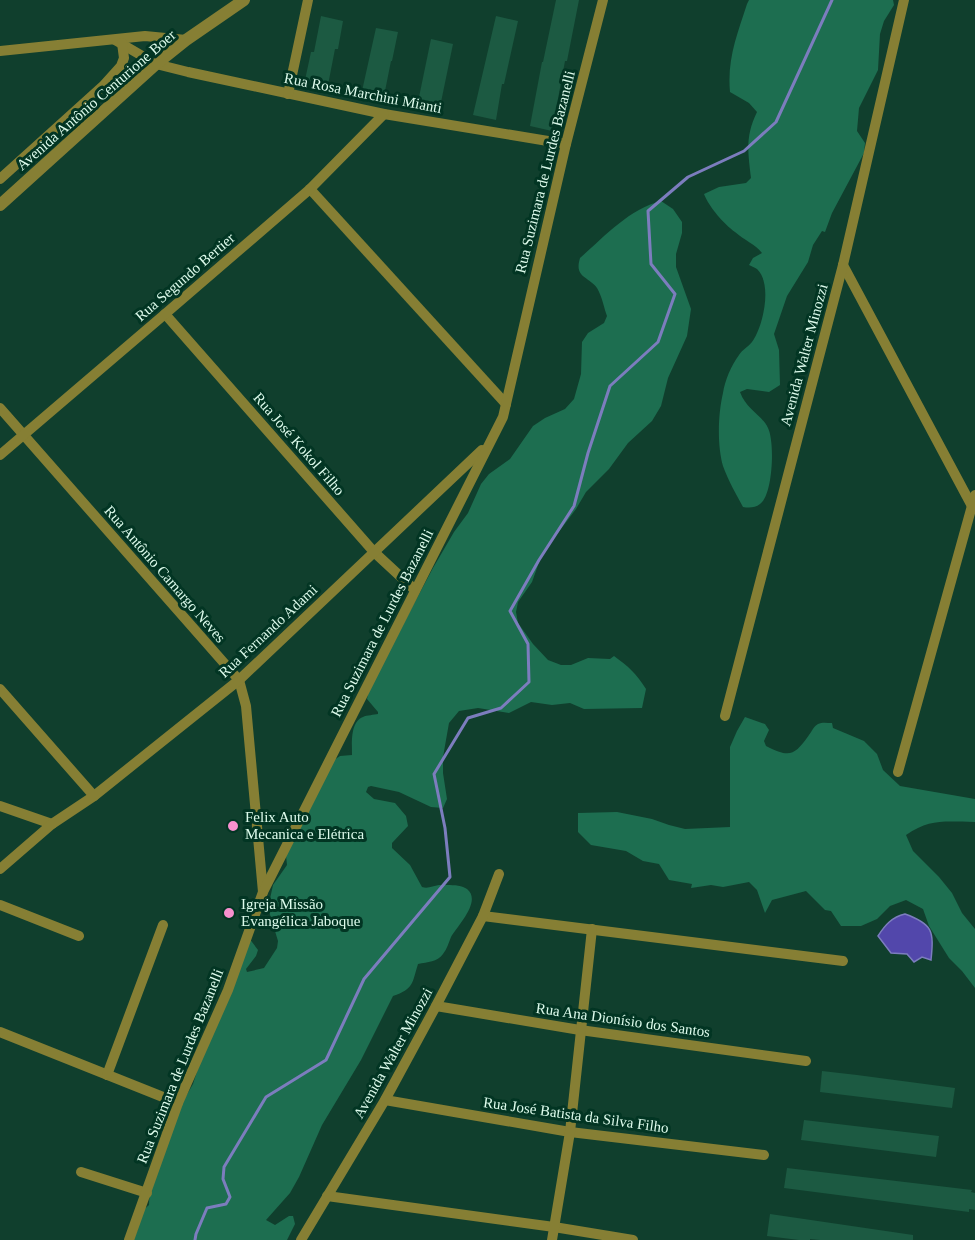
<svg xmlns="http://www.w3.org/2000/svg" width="975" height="1240" viewBox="0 0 975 1240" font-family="'Times New Roman',serif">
  <rect width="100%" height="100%" fill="#103f2d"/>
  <!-- green -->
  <g fill="#1d6e50">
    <path d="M749,0H893L894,5L884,21L880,34L878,70L859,108L857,131L865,143L864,153L832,213L825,232L822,231L813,245L808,262L787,296L774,334L779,350L780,385L769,392L747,389L740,392C746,409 762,415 768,428C775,442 773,495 760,504C755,508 749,508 743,507C736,494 728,480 723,466C717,445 718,414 723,393C725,380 731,366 739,355C742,350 748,347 752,342C763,327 773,284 757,269C754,267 751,266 749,265L753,258L762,253C755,244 744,240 735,232C724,224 709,207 704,194L719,187L746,183L751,178C748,151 745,137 757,112L749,103L730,92C727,59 737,35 747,4Z"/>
    <path d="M661,201L673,209L682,222V233L676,254V267L691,309L687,336L668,378L661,406L652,421L628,443L609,469L586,492L576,509L542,554L532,582L518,602L516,612L518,623L533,644L548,660L561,665H571L588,658L610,659L614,656C629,667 636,673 646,689L642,708L584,709L570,703L552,705L531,702L509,713L478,708L459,711L449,723L443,757V773L447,799L443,808L431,807L399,792L371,786L368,787L366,792L374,799L395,803L406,816L408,826L392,843V848L410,865L422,887C428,889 433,886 439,885C447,885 461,884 467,889C482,901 458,925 451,937C449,942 447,949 443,954C437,962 428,962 418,964C412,983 414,989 393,996L361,1060L322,1125L299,1177L290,1193L266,1220L275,1225L289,1216H293L295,1224L287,1240H133L138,1229L139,1214L149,1205L150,1183L182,1103L193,1084L224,987L249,938L258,950L256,956L246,969L247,972L264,968L277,948L278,941L268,908L273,885L287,865L285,846L334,760L340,756L352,755C352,743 350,722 363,717C367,715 374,715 378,714V712L367,699L370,686L433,568L454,532L468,513L481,484L489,474L510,459L533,426L545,418L565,409L574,399L581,374L582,342L588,333L604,323L607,316C604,308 602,296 597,288C588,276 574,278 580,258C604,237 629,209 661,201Z"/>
    <path d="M745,717L765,724L769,730L764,741L766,746C790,758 794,756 809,735C812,731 814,726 818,724C822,722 827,723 832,723L833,728L864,741L877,754L883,770L900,786L975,799V822C946,822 931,818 906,835L913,851L939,877L952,893L962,913L975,929V988L962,971L949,958L929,926L923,909L906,900L890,906L877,919L861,926H841L831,911L825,910L806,891L772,900L765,913L757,890L749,882L723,887L711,885L691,888L692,884L669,880L659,864L643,861L626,851L591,845L578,832V813L617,812L652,819L669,825L685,829L730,827V747L737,731Z"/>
  </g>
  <!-- water -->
  <path fill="#5247ab" stroke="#7c7dbe" stroke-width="1.5" d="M905,914C933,924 934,931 931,960L922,957L914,962L907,954L891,953L878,936C885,925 892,917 905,914Z"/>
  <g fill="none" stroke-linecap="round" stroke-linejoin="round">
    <!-- stream -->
    <polyline stroke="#7c7dbe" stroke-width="3" points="195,1240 196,1234 207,1208 226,1204 230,1197 223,1179 224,1167 266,1097 326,1060 364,979 450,877 445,828 434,774 468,718 501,708 529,682 528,644 510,611 539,560 574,506 588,453 610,386 658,342 675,294 651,264 648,211 688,177 744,151 776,122 832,0"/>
  </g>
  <!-- building -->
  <g fill="#1c5a42">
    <polygon points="556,0 579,0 567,61 565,61 552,131 530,126 542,62 543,62"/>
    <polygon points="321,16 343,21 338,49 335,49 328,85 305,80 311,52 314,52"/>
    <polygon points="496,16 518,21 504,84 502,84 496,120 473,115"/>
    <polygon points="376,28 398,32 392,61 391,61 384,96 362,91"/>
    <polygon points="431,39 453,44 440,107 418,102"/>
    <polygon points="822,1071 857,1075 955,1088 952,1108 820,1092"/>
    <polygon points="804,1120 939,1136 936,1157 801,1140"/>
    <polygon points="787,1168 972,1190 971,1192 975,1193 975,1210 969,1209 969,1212 784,1188"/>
    <polygon points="770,1214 913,1235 913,1240 820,1240 810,1239 810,1240 799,1240 767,1236"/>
  </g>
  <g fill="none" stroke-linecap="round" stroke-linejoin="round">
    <!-- minor -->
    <g stroke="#867f34" stroke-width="10">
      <polyline points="115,40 156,64 188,72 384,114 566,144"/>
      <polyline points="0,51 145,36 186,40"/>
      <polyline points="288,94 308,0"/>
      <polyline points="0,179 103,86 121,66 124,58 122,43"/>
      <polyline points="310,189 506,404"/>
      <polyline points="843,265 973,508"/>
      <polyline points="165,314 374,552 415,590"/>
      <polyline points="0,408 239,680 246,706 263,892"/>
      <polyline points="0,455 165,314 310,189 384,114"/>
      <polyline points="0,689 94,796"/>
      <polyline points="725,716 843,265 904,0"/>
      <polyline points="898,772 975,495"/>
      <polyline points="0,806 52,824"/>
      <polyline points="0,869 52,824 94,796 239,680 482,450"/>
      <polyline points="0,905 79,936"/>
      <polyline points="483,916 843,961"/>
      <polyline points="436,1006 580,1030 806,1061"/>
      <polyline points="0,1032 178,1103"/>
      <polyline points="107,1075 163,925"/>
      <polyline points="385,1100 570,1132 764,1155"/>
      <polyline points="81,1172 147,1193"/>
      <polyline points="327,1196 554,1227 633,1240"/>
      <polyline points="129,1240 178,1103 228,990 263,892 503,417 566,144 603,0"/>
      <polyline points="301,1240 385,1100 436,1006 483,916 499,874"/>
      <polyline points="552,1240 570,1132 592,929"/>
    </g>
    <!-- tertiary -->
    <polyline stroke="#867f34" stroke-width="12" points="0,205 156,64 186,40 244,0"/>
  </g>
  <!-- markers -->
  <g fill="#f790ce" stroke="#023523" stroke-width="2">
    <circle cx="233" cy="826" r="6"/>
    <circle cx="229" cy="913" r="6"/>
  </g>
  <g text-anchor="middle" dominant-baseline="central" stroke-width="6" stroke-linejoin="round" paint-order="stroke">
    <!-- street labels -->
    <g font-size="15" fill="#ddfbec" stroke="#023523">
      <text transform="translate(363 93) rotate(11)">Rua Rosa Marchini Mianti</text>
      <text transform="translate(96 100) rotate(-41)">Avenida Antônio Centurione Boer</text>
      <text transform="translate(545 172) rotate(-76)">Rua Suzimara de Lurdes Bazanelli</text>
      <text transform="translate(185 277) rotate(-41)">Rua Segundo Bertier</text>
      <text transform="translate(804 355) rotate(-75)">Avenida Walter Minozzi</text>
      <text transform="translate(299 444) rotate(49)">Rua José Kokol Filho</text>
      <text transform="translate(165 574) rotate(49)">Rua Antônio Camargo Neves</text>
      <text transform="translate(382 623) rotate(-63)">Rua Suzimara de Lurdes Bazanelli</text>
      <text transform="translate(268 631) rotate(-43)">Rua Fernando Adami</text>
      <text transform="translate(623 1020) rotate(8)">Rua Ana Dionísio dos Santos</text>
      <text transform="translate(393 1053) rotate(-61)">Avenida Walter Minozzi</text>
      <text transform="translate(180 1066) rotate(-68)">Rua Suzimara de Lurdes Bazanelli</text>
      <text transform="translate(576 1115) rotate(8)">Rua José Batista da Silva Filho</text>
    </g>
    <!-- poi labels -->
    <g font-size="15" fill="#ddfbec" stroke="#023523" text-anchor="start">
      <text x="245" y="817">Felix Auto<tspan x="245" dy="17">Mecanica e Elétrica</tspan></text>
      <text x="241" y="904">Igreja Missão<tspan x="241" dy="17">Evangélica Jaboque</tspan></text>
    </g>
  </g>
</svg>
